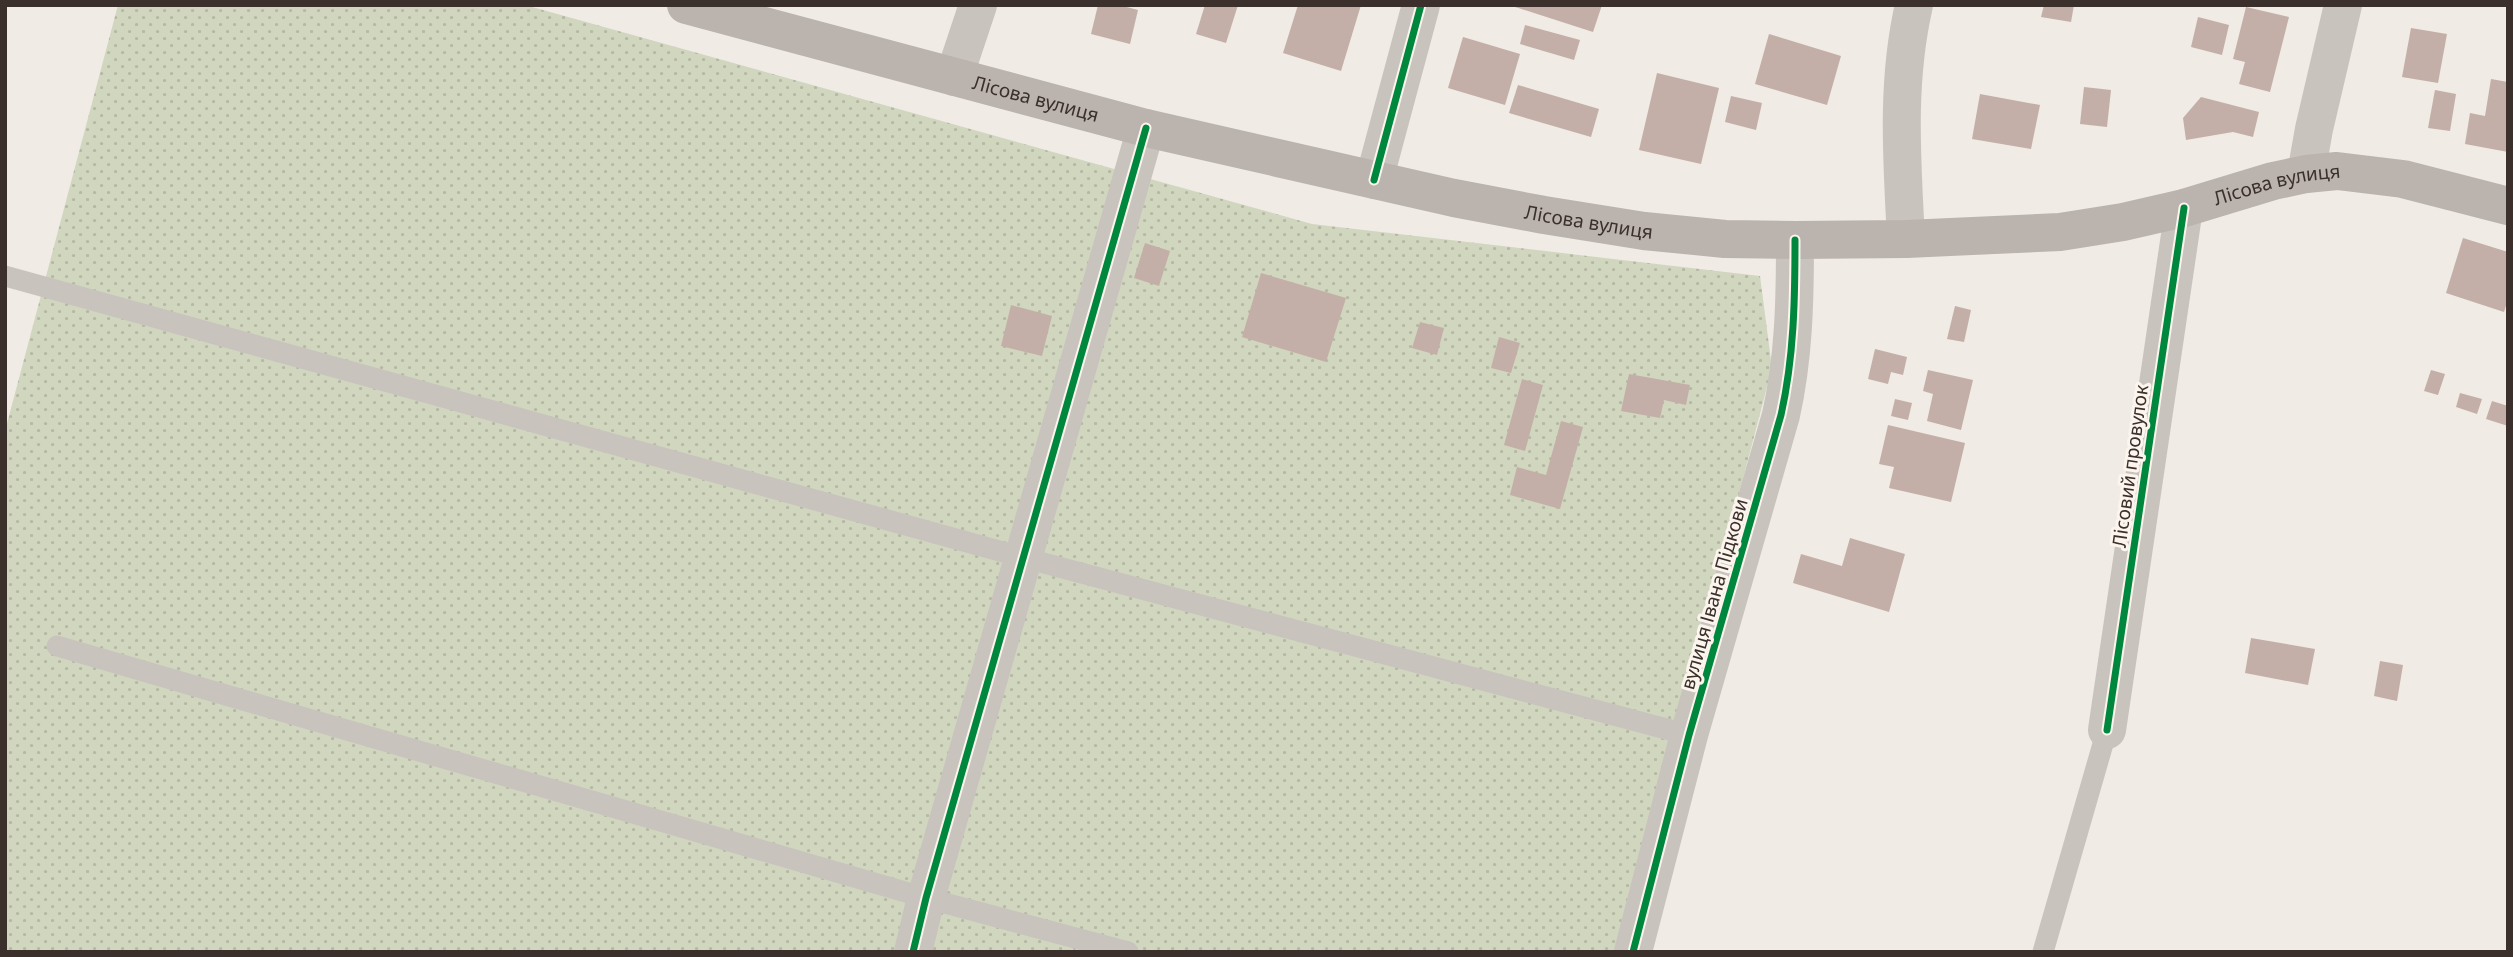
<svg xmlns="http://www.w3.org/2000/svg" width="2513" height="957" viewBox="0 0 2513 957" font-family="'Noto Sans',sans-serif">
  <defs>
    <pattern id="grass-dots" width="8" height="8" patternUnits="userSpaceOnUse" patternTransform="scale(1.75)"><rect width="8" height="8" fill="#d1d6bf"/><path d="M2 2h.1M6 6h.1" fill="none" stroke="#b4b8a4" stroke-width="1.8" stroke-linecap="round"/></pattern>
  </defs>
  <rect width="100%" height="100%" fill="#f0ebe5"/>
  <!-- grass -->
  <polygon fill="url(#grass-dots)" points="118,5 525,5 1312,224 1760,276 1772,368 1619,952 5,952 5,431"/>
  <!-- building -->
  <g fill="#c3afa7">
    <polygon points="1098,5 1119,5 1138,10 1130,44 1091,34"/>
    <polygon points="1205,5 1238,5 1226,43 1196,34"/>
    <polygon points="1298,5 1361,5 1341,71 1283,53"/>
    <polygon points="1509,5 1602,5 1593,32"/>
    <polygon points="2044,5 2074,5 2071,22 2041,17"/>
    <polygon points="2246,7 2289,17 2270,92 2239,84 2245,62 2233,59"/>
    <polygon points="2198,17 2229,25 2222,55 2191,47"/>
    <polygon points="1525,25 1580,40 1574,60 1520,44"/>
    <polygon points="2411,28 2447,34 2438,83 2402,77"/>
    <polygon points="1769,34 1841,56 1827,105 1755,84"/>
    <polygon points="1463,37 1520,54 1505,105 1448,88"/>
    <polygon points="1657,73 1719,88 1701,164 1639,150"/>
    <polygon points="2491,79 2508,82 2508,152 2465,144 2470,113 2485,116"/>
    <polygon points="1518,85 1599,109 1591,137 1509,113"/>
    <polygon points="2084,87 2111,90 2107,127 2080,124"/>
    <polygon points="2435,90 2456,94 2450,131 2428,128"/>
    <polygon points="1980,94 2040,105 2031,149 1972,139"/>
    <polygon points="1731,96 1762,103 1756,130 1725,122"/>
    <polygon points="2201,97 2259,112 2253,137 2233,132 2186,140 2183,118"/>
    <polygon points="2463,238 2508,252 2508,299 2504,312 2446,293"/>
    <polygon points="1145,243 1170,251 1159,286 1134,278"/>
    <polygon points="1261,273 1346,298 1326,362 1242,337"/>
    <polygon points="1011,305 1052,316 1042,356 1001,346"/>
    <polygon points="1955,306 1971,310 1964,342 1947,339"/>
    <polygon points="1420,322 1444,328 1437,355 1412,348"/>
    <polygon points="1499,337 1520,343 1511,373 1491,368"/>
    <polygon points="1875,349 1907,357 1903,375 1891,372 1888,384 1868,379"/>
    <polygon points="1928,370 1973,380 1961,430 1927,421 1933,394 1923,391"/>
    <polygon points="2431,370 2445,374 2438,395 2424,391"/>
    <polygon points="1629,374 1690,385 1686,405 1664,400 1660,418 1621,411"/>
    <polygon points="1522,379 1543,385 1525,451 1504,445"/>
    <polygon points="2460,393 2482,399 2477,414 2456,407"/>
    <polygon points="1895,399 1912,403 1908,420 1891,416"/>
    <polygon points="2492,401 2508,406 2508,426 2486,419"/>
    <polygon points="1561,421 1583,427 1560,509 1510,495 1517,467 1546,475"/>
    <polygon points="1888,425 1965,443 1951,502 1889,488 1894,467 1879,464"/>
    <polygon points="1850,538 1905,554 1889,612 1793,583 1801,554 1842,566"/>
    <polygon points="2251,638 2315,649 2308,685 2245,673"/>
    <polygon points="2380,661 2403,665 2397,701 2374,696"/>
  </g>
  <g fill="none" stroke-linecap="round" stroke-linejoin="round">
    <!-- service -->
    <g stroke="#c9c3be" stroke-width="21">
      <polyline points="5,276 1025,558 1689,735"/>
      <polyline points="57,646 926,898 1128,952"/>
      <polyline points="2043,952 2107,730"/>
    </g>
    <!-- minor -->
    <g stroke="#c9c3be" stroke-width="38">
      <polyline points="954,77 978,5"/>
      <polyline points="2306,174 2314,129 2343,5"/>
      <polyline points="1374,180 1421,5"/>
      <path d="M1906,239C1902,160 1896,83 1914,5"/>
      <polyline points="2107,730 2184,208"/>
      <polyline points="913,952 926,898 1146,128"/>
      <path d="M1633,952L1689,735L1781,415C1794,357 1795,300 1795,240"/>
    </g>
    <!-- secondary -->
    <path stroke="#bab3ae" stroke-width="38" id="s1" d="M686,5L1146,128L1454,198L1544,215L1644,231L1725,239L1795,240L1906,239L2060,232L2123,222L2184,208L2273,181L2306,174L2337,171L2403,179L2508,206"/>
    <!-- cycleway casing -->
    <g stroke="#fbf5ee" stroke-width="11">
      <g id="cycleway">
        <polyline points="1374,180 1421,5"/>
        <polyline points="2107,730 2184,208"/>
        <polyline points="913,952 926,898 1146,128"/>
        <path d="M1633,952L1689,735L1781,415C1794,357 1795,300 1795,240"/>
      </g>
    </g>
    <!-- cycleway -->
    <use href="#cycleway" stroke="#00873e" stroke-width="7"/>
  </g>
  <g text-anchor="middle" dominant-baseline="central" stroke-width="6" stroke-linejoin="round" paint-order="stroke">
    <!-- street labels -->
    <g font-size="19" fill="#3b302b" stroke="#fbf5ee">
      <text stroke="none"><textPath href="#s1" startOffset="362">Лісова вулиця</textPath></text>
      <text stroke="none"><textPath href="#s1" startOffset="1624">Лісова вулиця</textPath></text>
      <text stroke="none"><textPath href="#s1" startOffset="929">Лісова вулиця</textPath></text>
      <text transform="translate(2130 466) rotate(-82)">Лісовий провулок</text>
      <text transform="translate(1714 594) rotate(-74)">вулиця Івана Підкови</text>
    </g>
  </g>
  <!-- border -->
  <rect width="2513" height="957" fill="none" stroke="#3b302b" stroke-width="14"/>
</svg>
